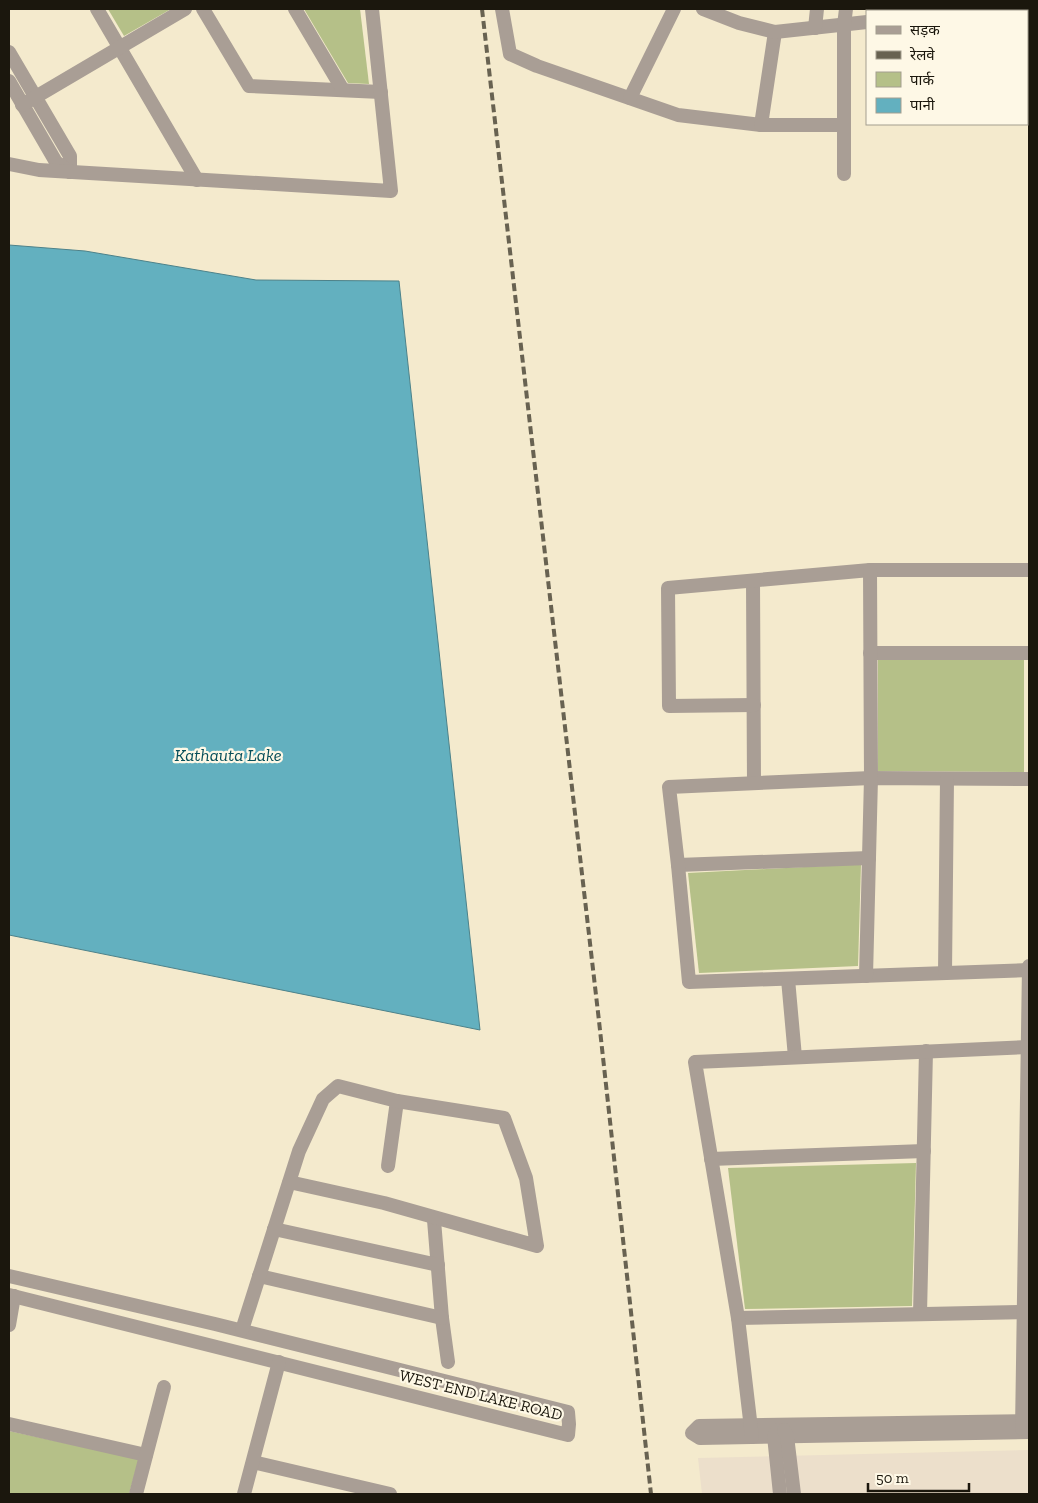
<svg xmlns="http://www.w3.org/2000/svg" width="1038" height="1503" viewBox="0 0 1038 1503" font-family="'Zilla Slab','Noto Sans Devanagari',serif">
  <rect width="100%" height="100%" fill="#f4eacd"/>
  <!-- commercial -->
  <polygon fill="#ecdfcb" points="1029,1450 1029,1494 702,1494 698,1458"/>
  <!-- green -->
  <g fill="#b5c088">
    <polygon points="108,9 171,9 124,36"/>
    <polygon points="304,9 360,9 369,84 348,83"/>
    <polygon points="878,660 1024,660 1024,772 878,771"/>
    <polygon points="861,864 858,966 699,973 688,873"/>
    <polygon points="916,1163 912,1306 745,1309 728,1168"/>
    <polygon points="9,1431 139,1459 129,1494 9,1494"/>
  </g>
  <!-- water -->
  <polygon fill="#63b0bf" stroke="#4d828a" points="9,245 85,251 256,280 399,281 480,1030 9,935"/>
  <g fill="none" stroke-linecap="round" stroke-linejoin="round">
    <!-- minor -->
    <g stroke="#a99e95" stroke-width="14">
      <polyline points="97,9 197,180"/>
      <polyline points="203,9 249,86 381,92"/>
      <polyline points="295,9 343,90"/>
      <polyline points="502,9 510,54 537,66 678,115 761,125 775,32"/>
      <polyline points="703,9 739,23 775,32 867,22"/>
      <polyline points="931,11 932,9"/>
      <polyline points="997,11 997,9"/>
      <polyline points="815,28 817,9"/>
      <polyline points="1027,50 1029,52"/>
      <polyline points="9,52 70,156 70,172"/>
      <polyline points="9,81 56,162 70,172"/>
      <polyline points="630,98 674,9"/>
      <polyline points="22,105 185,9"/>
      <polyline points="761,125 844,125"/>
      <polyline points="9,164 39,170 391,191 372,9"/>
      <polyline points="844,174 844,25 846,9"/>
      <polyline points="753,581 754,783"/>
      <polyline points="870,653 1029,653"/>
      <polyline points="754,705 669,706 668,588 870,570 1029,570"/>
      <polyline points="678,865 869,858"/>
      <polyline points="1029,970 689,982 678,865 669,787 871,778 1029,779"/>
      <polyline points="945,973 947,779"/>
      <polyline points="866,976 871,778 870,570"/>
      <polyline points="788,979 795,1057"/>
      <polyline points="711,1159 924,1151"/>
      <polyline points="388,1166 397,1101"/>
      <polyline points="434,1220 442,1318 448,1362"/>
      <polyline points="274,1229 438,1265"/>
      <polyline points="9,1276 215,1324 568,1412 569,1424 568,1435 9,1295"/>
      <polyline points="259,1276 442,1318"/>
      <polyline points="920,1314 926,1051"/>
      <polyline points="738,1318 1024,1312"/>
      <polyline points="9,1325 14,1296"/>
      <polyline points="242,1330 299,1151 323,1099 338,1086 397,1101 504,1118 526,1178 537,1246 384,1203 289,1182"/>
      <polyline points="1029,1421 699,1426 692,1433 700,1438 1029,1432"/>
      <polyline points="9,1424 146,1455"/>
      <polyline points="1022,1429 1029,966"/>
      <polyline points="778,1430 774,1436 780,1494"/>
      <polyline points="784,1430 787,1436 794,1494"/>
      <polyline points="752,1437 738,1318 695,1062 1028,1047"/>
      <polyline points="253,1462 390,1494"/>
      <polyline points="136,1494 164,1387"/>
      <polyline points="244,1494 279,1362"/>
    </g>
    <!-- rail -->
    <polyline stroke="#686251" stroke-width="4" stroke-dasharray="8 4" stroke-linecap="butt" points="482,9 599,1021 651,1494"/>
  </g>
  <g text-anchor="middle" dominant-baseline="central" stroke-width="4.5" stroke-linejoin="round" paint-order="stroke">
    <!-- street labels -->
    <g font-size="16" fill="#1b170d" stroke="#fef8e6">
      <text transform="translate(481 1395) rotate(14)">WEST END LAKE ROAD</text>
    </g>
    <!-- water labels -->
    <g font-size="18" font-style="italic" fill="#064e59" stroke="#fef8e6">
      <text x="228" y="755">Kathauta Lake</text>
    </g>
  </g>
  <!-- border -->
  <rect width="1038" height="1503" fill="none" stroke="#1b170d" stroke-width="20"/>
  <!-- legend -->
  <rect x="866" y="10" width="162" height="115" fill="#fef8e6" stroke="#a39e8f"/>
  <rect x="876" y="26" width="25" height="8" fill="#a99e95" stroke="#a39e8f"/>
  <text x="910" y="35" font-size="15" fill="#1b170d">सड़क</text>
  <rect x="876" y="51" width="25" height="8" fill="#686251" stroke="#a39e8f"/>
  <text x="910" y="60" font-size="15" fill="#1b170d">रेलवे</text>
  <rect x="876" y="72" width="25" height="15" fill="#b5c088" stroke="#a39e8f"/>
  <text x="910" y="85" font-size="15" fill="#1b170d">पार्क</text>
  <rect x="876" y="98" width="25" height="15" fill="#63b0bf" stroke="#a39e8f"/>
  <text x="910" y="110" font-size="15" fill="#1b170d">पानी</text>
  <!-- scale -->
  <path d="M868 1483v8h101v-8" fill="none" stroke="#1b170d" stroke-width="2.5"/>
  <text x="876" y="1483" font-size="15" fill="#1b170d" stroke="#fef8e6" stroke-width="4" paint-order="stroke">50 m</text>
</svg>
